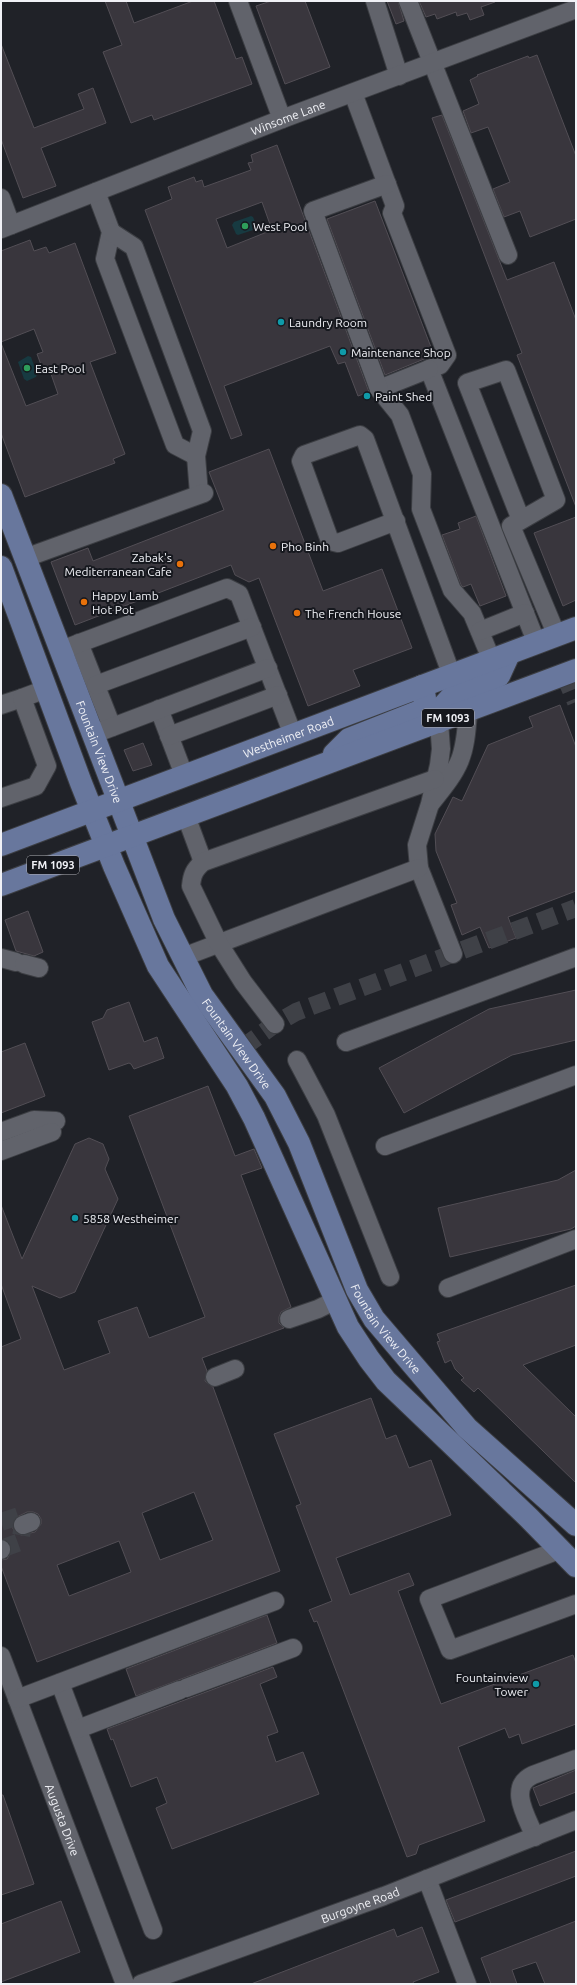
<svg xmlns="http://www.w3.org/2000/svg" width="577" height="1985" viewBox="0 0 577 1985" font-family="Ubuntu,sans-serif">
  <rect width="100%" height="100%" fill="#202228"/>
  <!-- water -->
  <g fill="#173a41">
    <polygon points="251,216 253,217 257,226 256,229 238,235 236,234 232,225 234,222"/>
    <polygon points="28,356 31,357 37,374 36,377 27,381 24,379 18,362"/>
  </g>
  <!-- building -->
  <g fill="#39363d" stroke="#524e55" fill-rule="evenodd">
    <polygon points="105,1 126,1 134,23 193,1 214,1 236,59 242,57 252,84 154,120 152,115 131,123 103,52 122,45"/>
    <polygon points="271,1 305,1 330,67 285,84 256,6"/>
    <polygon points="387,1 398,1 404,21 396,24"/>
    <polygon points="419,1 495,1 495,2 481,7 484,15 470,20 467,13 457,16 456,12 437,19 435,14 426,17"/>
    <polygon points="1,44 34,128 84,109 78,94 93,88 106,123 41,148 56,186 23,198 1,139"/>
    <polygon points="537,55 576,156 576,219 530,237 520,211 504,217 493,189 510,182 488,127 471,133 463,111 479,104 470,80 478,76 477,75 528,56 529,58"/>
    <polygon points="442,115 507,280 554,262 576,320 576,507 517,355 522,353 432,118"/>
    <path d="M277,145L369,392L358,396L345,362L338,364L330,346L224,386L242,435L231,439L145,210L172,199L168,187L194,177L196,182L202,180L204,187L251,170L248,163L253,162L251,155ZM262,202L272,230L227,248L216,219Z"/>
    <polygon points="375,201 434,355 385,375 327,219"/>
    <polygon points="30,240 34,251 46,247 49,253 75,243 116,353 90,362 125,454 113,459 115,463 25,497 1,433 1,343 26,406 58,394 50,371 44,373 37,354 43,352 34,329 1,342 1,251"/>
    <polygon points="269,449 323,591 382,569 412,648 353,670 360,686 308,706 259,578 249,582 235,575 231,565 75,625 51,562 88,548 93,561 224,510 209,472"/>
    <polygon points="476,516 506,596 480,606 471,584 463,587 461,585 442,535 460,529 458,523"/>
    <polygon points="576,517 576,600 563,606 534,533"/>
    <polygon points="560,705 576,747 576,891 508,917 516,938 489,948 480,927 462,935 451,905 457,903 436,851 435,834 453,797 462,801 488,745 533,727 529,717"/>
    <polygon points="143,743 152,765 133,771 124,750"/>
    <polygon points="28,911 43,952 34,956 16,951 5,920"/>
    <polygon points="576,990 576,1040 512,1055 404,1113 379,1068 489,1009"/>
    <polygon points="129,1002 144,1042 157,1037 164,1058 134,1069 131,1064 129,1063 109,1070 92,1022 103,1018 107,1010"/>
    <polygon points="25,1043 45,1096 1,1113 1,1052"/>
    <path d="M208,1086L235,1156L254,1149L262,1168L241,1175L291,1307L281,1312L279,1317V1323L284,1328L202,1358L207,1371L205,1381L213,1387L280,1571L37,1662L1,1566V1560L7,1559L12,1550L10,1543L1,1539V1347L21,1339L1,1284V1205L22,1259L75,1144L89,1138L103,1144L109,1159L105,1169L118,1199L75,1292L60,1298L32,1286L64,1370L110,1353L98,1321L137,1307L149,1338L205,1317L129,1116ZM194,1492L213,1540L160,1560L142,1513ZM27,1512H33L38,1514L41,1519V1524L35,1532L21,1535L13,1529V1523L15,1518ZM119,1541L131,1572L69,1596L57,1565Z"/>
    <polygon points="576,1170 576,1226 571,1229 450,1257 438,1208 558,1180"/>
    <polygon points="576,1285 576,1345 523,1365 576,1417 576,1483 478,1388 474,1392 461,1380 464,1378 455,1369 451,1360 445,1363 437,1342 440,1341 437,1334"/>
    <polygon points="371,1398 386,1439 396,1435 409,1468 431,1460 451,1515 336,1558 350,1595 409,1573 414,1585 398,1591 441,1704 573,1655 576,1663 576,1724 522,1744 519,1734 509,1738 505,1728 458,1747 485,1821 419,1845 416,1854 407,1857 317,1621 314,1622 309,1610 332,1601 296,1506 301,1504 274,1434"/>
    <polygon points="267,1615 277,1643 136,1696 126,1669"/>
    <polygon points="273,1667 277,1677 260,1684 278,1732 267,1736 276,1762 303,1752 319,1794 172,1849 156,1808 167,1803 157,1777 131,1787 113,1739 111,1740 107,1729"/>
    <polygon points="576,1770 576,1792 540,1806 533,1788"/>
    <polygon points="1,1795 3,1795 34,1884 1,1895"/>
    <polygon points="576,1851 576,1876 455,1922 446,1900"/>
    <polygon points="61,1901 80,1952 1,1982 1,1924"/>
    <polygon points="576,1921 576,1984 545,1984 536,1962 512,1970 517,1984 491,1984 481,1958"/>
    <polygon points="422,1927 439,1972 413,1982 414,1984 251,1984 394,1929 397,1937"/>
  </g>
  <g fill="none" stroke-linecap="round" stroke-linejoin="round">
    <!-- minor-tunnel -->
    <g stroke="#3f4147" stroke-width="18" stroke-dasharray="18 9" stroke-linecap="butt">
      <polyline points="564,674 576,702"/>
      <polyline points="242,1048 275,1024 296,1012 576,908"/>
      <polyline points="1,1522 19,1516"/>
      <polyline points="1,1549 20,1542 23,1525"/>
    </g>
    <!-- minor casing -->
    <g stroke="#3c3e43" stroke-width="20">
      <g id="minor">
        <polyline points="238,1 282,119"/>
        <polyline points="375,1 399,76"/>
        <polyline points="408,1 508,255"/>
        <polyline points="353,93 395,206 392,213 447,355 440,365 429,369 537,644"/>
        <polyline points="96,192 111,232 105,259 175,445 196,456"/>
        <polyline points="1,198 11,225"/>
        <path id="s1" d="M1,229L282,119L576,9"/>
        <polyline points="111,232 134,247 202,431 196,456 199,494"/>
        <polyline points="429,369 379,389 400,415 422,474 421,509 452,590 472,613 492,661"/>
        <polyline points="379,389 313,211 387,184"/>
        <polyline points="521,520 467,383 506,370 556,500 511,526 557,636"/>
        <polyline points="396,521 338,543 330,541 301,461 304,455 360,435 365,439 452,676"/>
        <polyline points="25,558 204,493"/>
        <polyline points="480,631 525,613"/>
        <polyline points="79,643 112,727"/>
        <polyline points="61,650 227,588 239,594 293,735"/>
        <polyline points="96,685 252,627"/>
        <polyline points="1,705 22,698"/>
        <polyline points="159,709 184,775"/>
        <polyline points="439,722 441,749 439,765 430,804 417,845 419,868 453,954"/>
        <polyline points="94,734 268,668"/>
        <polyline points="169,736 278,695"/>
        <polyline points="1,798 36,786 47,766 22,698 46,689"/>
        <path d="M431,803C461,766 465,758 468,711"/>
        <polyline points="186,816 203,862"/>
        <polyline points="183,957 419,868"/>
        <polyline points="1,958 16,962"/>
        <polyline points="24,964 39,968"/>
        <path d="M275,1024L243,982L219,944L191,886C192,875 194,870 203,862L435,779"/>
        <polyline points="346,1042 576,957"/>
        <polyline points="297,1060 326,1115 390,1277"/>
        <polyline points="1,1132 34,1120 56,1121"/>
        <polyline points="385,1146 576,1075"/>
        <polyline points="1,1151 52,1132"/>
        <polyline points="448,1288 576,1239"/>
        <polyline points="289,1319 318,1309 336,1300"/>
        <polyline points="215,1377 235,1369"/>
        <polyline points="23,1525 31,1522"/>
        <polyline points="1,1550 1,1549"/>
        <polyline points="559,1550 429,1599 450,1650 576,1604"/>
        <path id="s2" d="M1,1656L125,1984"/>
        <polyline points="60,1683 153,1930"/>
        <polyline points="186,1688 293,1648"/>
        <polyline points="17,1699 275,1601"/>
        <polyline points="78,1729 180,1690"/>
        <path d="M535,1837C527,1817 507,1787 533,1775L576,1759"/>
        <polyline points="427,1879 467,1984"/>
        <path id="s3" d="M141,1984L384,1896L576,1820"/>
      </g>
    </g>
    <!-- major casing -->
    <g stroke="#3c3e43" stroke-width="24">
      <g id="major">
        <path id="s4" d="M1,495L164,919L202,995L275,1096L299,1143L357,1290L374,1319L467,1428L576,1525"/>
        <polyline points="1,567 81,783 114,866 158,966 237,1086 254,1118 348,1327 369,1359 386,1381 529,1518 576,1566"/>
        <polyline points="439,722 444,705 454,694 499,676 509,654"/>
        <path d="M334,754L349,739L420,711C428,702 425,697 422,686"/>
        <path id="s5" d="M1,845L576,628"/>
        <polyline points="1,885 576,670"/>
      </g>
    </g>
    <!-- minor -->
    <use href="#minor" stroke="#61636b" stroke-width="18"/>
    <!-- major -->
    <use href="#major" stroke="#68779d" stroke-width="22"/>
  </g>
  <!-- markers -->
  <g fill="#2e9e5b" stroke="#16181e" stroke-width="1.5">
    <circle cx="245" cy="226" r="4"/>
    <circle cx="27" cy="368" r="4"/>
  </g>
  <g fill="#0f9aa8" stroke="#16181e" stroke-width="1.5">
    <circle cx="281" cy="322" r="4"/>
    <circle cx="343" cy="352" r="4"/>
    <circle cx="367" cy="396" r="4"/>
    <circle cx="75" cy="1218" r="4"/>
    <circle cx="536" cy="1684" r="4"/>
  </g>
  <g fill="#e8710a" stroke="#16181e" stroke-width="1.5">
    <circle cx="273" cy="546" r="4"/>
    <circle cx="180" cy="564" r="4"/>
    <circle cx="84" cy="602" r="4"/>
    <circle cx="297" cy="613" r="4"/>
  </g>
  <g text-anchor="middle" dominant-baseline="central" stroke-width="4" stroke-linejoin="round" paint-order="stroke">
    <!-- shield labels -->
    <g fill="#16181e" stroke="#afb0b5" stroke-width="1">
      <rect x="422" y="709" width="52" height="18" rx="3"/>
      <rect x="27" y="856" width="52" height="18" rx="3"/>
    </g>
    <g font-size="11" font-weight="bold" fill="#f0f1f6">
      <text x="448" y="718">FM 1093</text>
      <text x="53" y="865">FM 1093</text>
    </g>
    <!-- street labels -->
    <g font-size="12" fill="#f0f1f6" stroke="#16181e">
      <text stroke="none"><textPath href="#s1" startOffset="308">Winsome Lane</textPath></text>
      <text stroke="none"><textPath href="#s5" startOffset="307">Westheimer Road</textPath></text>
      <text stroke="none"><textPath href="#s4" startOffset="275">Fountain View Drive</textPath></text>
      <text stroke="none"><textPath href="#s4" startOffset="599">Fountain View Drive</textPath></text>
      <text stroke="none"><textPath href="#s4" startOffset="923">Fountain View Drive</textPath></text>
      <text stroke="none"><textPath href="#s2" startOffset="175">Augusta Drive</textPath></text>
      <text stroke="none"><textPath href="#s3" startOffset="233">Burgoyne Road</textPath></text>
    </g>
    <!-- poi labels -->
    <g font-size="12" fill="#f0f1f6" stroke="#16181e" text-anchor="start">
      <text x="253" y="226">West Pool</text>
      <text x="289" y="322">Laundry Room</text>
      <text x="351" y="352">Maintenance Shop</text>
      <text x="35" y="368">East Pool</text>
      <text x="375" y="396">Paint Shed</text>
      <text x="281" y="546">Pho Binh</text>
      <text x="172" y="557" text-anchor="end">Zabak's<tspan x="172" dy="14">Mediterranean Cafe</tspan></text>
      <text x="92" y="595">Happy Lamb<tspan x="92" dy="14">Hot Pot</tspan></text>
      <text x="305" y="613">The French House</text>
      <text x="83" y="1218">5858 Westheimer</text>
      <text x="528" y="1677" text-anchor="end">Fountainview<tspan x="528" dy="14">Tower</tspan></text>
    </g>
  </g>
  <!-- border -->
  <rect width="577" height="1985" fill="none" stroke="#f0f1f6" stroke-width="4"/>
</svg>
